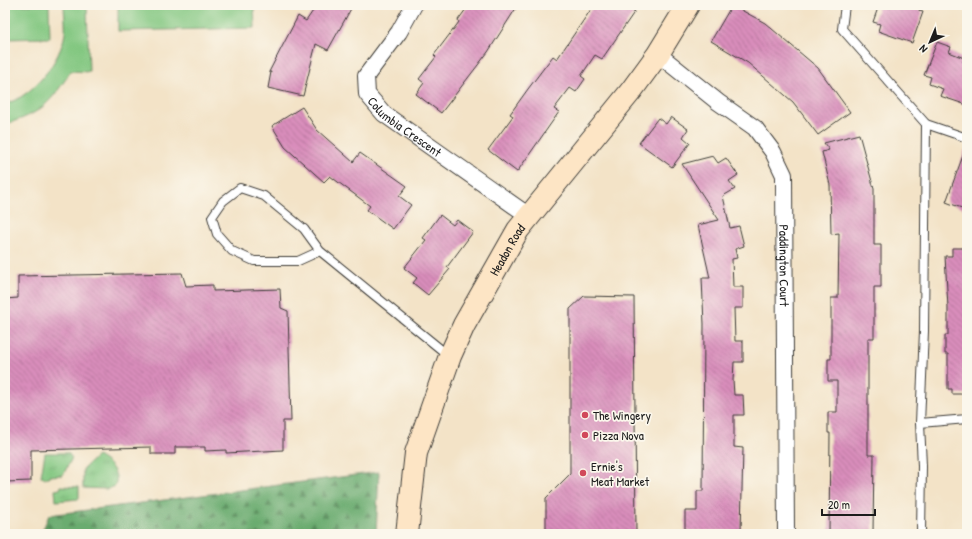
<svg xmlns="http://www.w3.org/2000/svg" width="972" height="539" viewBox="0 0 972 539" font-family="'Patrick Hand',sans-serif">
  <defs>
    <pattern id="forest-firs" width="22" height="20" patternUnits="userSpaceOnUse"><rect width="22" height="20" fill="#6aac6f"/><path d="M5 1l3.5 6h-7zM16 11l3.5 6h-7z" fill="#568b5a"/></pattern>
    <pattern id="park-tufts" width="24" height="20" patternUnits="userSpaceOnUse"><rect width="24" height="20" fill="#83c781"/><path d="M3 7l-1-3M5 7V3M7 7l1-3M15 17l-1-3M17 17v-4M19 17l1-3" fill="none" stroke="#71aa6f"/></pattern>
    <pattern id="building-back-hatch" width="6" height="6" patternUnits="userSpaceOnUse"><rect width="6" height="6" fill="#d98dbb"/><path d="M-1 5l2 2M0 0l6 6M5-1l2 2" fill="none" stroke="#af7297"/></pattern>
  </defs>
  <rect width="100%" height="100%" fill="#fbf7ec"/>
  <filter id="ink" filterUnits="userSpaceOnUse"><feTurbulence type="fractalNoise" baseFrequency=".025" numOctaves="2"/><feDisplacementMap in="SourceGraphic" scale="8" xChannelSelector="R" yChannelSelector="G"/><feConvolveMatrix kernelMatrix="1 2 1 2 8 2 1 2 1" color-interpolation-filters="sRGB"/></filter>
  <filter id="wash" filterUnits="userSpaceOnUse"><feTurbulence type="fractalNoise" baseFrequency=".012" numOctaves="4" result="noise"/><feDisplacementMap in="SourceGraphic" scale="16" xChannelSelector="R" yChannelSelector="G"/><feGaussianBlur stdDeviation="0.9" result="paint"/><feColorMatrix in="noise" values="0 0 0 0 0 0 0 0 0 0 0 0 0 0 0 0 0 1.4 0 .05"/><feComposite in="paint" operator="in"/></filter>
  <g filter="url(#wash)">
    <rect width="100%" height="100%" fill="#f3e3c7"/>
    <!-- forest -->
    <polygon fill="url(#forest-firs)" stroke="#436446" points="379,472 376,534 41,534 49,515"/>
    <!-- park -->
    <g fill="url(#park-tufts)" stroke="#50724e">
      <polygon points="45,453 68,453 72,458 63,475 49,476 45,479 41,476"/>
      <path d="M97,456C109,462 120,473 115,486L108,489L83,488V469Z"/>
      <polygon points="61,486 79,487 79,499 56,501 55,490 60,489"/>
    </g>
    <!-- pitch -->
    <g fill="#83c781" stroke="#50724e">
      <polygon points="5,5 49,5 50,38 5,39"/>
      <path d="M64,5H87L89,72L71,71C51,102 42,114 5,124V104C32,97 61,61 65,33C66,24 64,14 64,5Z"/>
      <polygon points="118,5 254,5 255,28 118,31"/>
    </g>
    <g id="blocks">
      <!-- building -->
      <g fill="url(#building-back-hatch)">
        <polygon points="317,5 353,5 328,50 316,44 303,96 268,88 271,72 269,72 298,16 306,21"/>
        <polygon points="469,5 518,5 488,52 441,113 416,94 424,83 419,79 436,57 434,55 459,22 458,20"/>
        <polygon points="594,5 626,5 635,11 602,59 595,55 581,76 585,79 576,92 570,88 554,109 559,112 517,172 488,150 513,116 510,114 528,89 553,56 557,59"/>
        <polygon points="732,5 765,23 818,68 850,112 818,135 793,102 748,63 711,41"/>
        <polygon points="879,5 921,5 919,11 923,12 912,43 878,31 880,24 873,22"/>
        <polygon points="937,42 951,47 949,52 964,58 963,62 967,63 967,105 940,96 943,89 929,84 931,77 924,75"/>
        <polygon points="302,107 317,130 353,162 360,153 407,186 399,196 411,205 393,229 367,210 370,206 330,176 324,182 285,147 272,126"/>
        <polygon points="671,117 688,129 683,137 690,143 672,167 639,143 658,118 666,124"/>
        <polygon points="859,134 874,189 874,245 881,245 881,287 874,287 874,338 868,338 868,455 874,455 873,534 829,534 830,433 828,433 828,412 837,412 837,381 828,381 828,359 831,359 831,298 838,298 839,233 831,234 830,185 822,152 829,150 824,143"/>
        <polygon points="965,150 967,150 967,210 946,202"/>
        <polygon points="713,156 718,163 726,158 738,175 729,181 735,189 723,196 730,228 739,226 744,246 735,249 737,258 732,259 733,287 743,287 743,308 734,308 735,341 743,341 743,362 734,362 733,380 734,395 743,395 744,415 734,415 734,447 743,448 741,531 685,531 685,511 697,511 697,491 703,491 704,324 702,278 710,278 698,225 719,220 682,164"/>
        <polygon points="440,215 453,225 457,220 473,232 447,267 450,269 428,295 413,283 417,278 404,268 426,240 423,238"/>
        <polygon points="952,248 967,248 967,394 952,394 952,389 948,389 948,354 945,354 945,335 948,335 948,307 945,256 952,256"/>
        <polygon points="182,273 186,286 213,285 213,291 280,289 281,308 288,311 291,421 283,421 283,450 226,453 226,450 205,451 205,447 175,447 175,454 151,454 151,447 31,450 31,481 5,482 5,299 18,298 18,276"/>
        <polygon points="584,296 634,297 636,534 546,534 546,498 570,474 570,309"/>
      </g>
    </g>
  </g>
  <g filter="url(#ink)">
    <use href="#blocks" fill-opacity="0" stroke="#3c3a36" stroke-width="1"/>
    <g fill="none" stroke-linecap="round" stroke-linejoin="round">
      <!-- lane casing -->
      <g stroke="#3c3a36" stroke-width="10">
        <g id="lane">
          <polyline points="845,5 842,29 926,124 924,331 920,423 922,466 921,534"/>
          <polyline points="926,124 967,138"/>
          <polyline points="320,251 298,261 254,261 232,251 217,234 212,217 223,201 240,188 264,196 304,229 320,251 449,356"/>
          <polyline points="920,423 967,419"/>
        </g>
      </g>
      <!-- street casing -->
      <g stroke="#3c3a36" stroke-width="18">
        <g id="street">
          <path id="s1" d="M414,5L399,32L366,76L367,94L384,114L529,216"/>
          <path id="s2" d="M658,54L718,102L755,128L773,152L784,175L786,534"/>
        </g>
      </g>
      <!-- secondary casing -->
      <g stroke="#3c3a36" stroke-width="24">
        <g id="secondary">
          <path id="s3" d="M407,534L416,453L450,356L464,325L518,230L631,91L658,54L688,5"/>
        </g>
      </g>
      <!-- lane -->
      <use href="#lane" stroke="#fff" stroke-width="8"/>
      <!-- street -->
      <use href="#street" stroke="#fff" stroke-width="16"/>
      <!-- secondary -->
      <use href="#secondary" stroke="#fde5c5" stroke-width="22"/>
    </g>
  </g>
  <!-- markers -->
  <g fill="#d1495b" stroke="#fbf7ec" stroke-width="1.5">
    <circle cx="585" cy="415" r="4"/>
    <circle cx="585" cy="435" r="4"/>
    <circle cx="583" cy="473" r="4"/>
  </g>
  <g text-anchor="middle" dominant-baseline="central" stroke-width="3.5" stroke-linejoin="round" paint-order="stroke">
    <!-- street labels -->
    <g font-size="13" fill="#1c1c1c" stroke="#fbf7ec">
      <text stroke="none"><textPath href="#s1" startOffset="154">Columbia Crescent</textPath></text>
      <text stroke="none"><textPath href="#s3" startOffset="305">Headon Road</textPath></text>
      <text stroke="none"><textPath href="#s2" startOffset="268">Paddington Court</textPath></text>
    </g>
    <!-- poi labels -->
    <g font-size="13" fill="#1c1c1c" stroke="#fbf7ec" text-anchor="start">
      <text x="593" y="415">The Wingery</text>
      <text x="593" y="435">Pizza Nova</text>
      <text x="591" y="466">Ernie's<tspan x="591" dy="15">Meat Market</tspan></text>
    </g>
  </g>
  <!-- margin -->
  <rect width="972" height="539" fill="none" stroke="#fbf7ec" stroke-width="20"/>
  <!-- north arrow -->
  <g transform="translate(930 42) rotate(224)" stroke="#fbf7ec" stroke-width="3" paint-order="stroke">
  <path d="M0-3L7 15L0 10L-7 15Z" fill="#1c1c1c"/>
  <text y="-6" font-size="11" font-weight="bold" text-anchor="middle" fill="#1c1c1c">N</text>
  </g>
  <!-- scale -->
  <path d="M822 509v6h53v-6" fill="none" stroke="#1c1c1c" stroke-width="2"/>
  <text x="828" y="509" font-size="12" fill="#1c1c1c" stroke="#fbf7ec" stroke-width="3" paint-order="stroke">20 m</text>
</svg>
